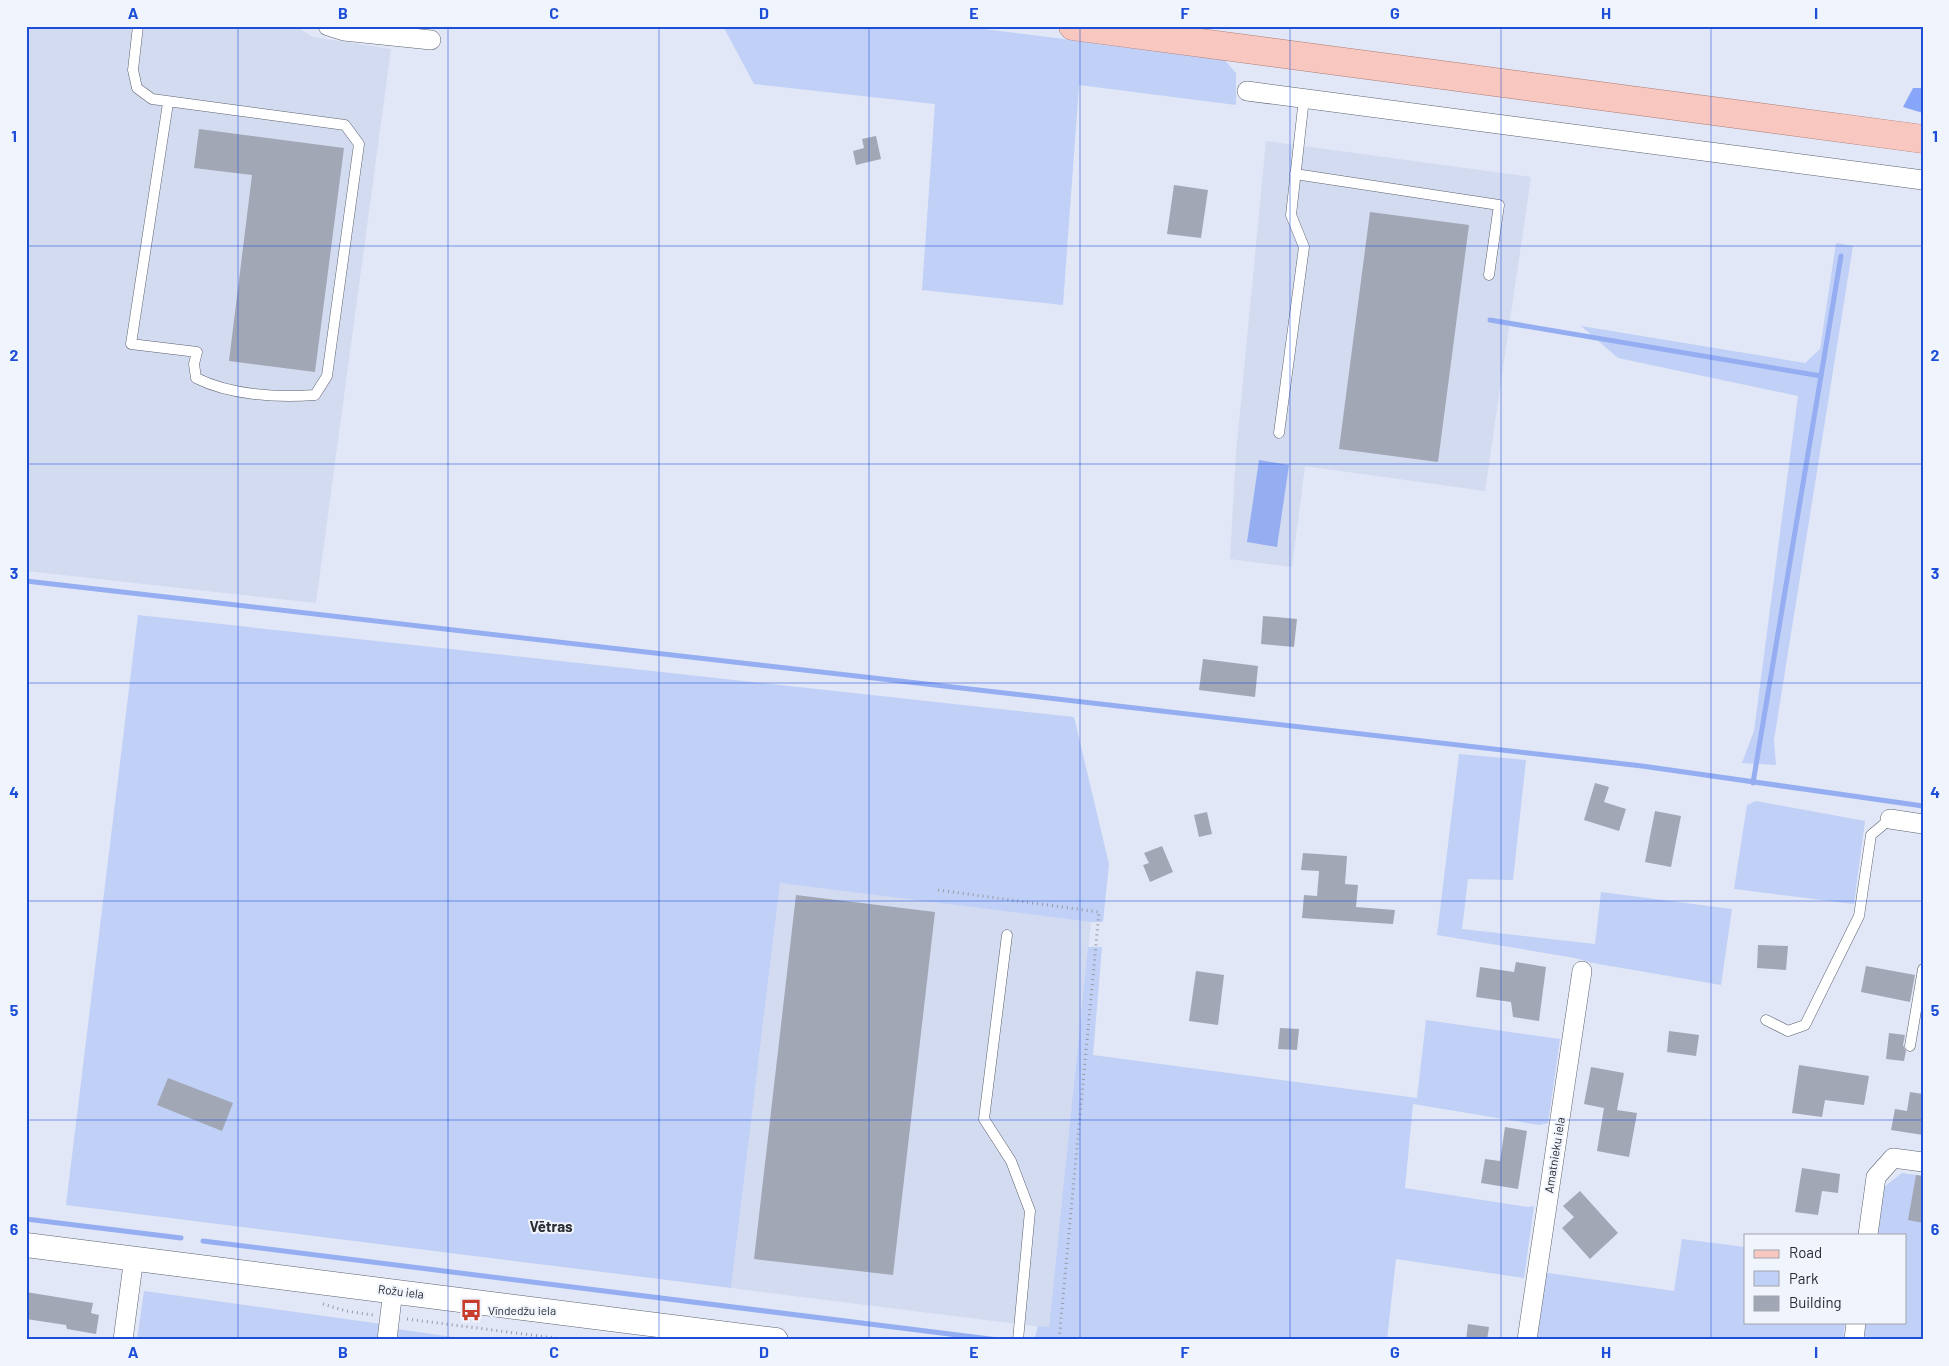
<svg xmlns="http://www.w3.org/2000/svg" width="1949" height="1366" viewBox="0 0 1949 1366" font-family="Barlow,sans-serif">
  <rect width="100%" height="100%" fill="#e1e7f6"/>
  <!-- built -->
  <g fill="#d3dbf1">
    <polygon points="26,26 295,26 313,37 391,49 316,603 26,571"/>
    <polygon points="1266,141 1531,177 1485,491 1305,466 1292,567 1230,559 1236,453"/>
    <polygon points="780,882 1091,922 1049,1328 731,1288"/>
  </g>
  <!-- green -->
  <g fill="#c1d0f6">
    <polygon points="723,26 960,26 1224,59 1236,73 1236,105 1079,85 1063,305 922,290 935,104 754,84"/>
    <polygon points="1836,243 1853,246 1774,740 1776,765 1742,763 1754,731 1798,396 1618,358 1581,326 1805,363 1820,349"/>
    <polygon points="138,615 1074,717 1109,864 1103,922 1091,922 780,883 731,1288 66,1205"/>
    <polygon points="1459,754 1526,760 1513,880 1468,879 1462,929 1595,944 1601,892 1732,909 1721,985 1593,963 1575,958 1437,935"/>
    <polygon points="1756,801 1865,821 1854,904 1734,889 1747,805"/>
    <polygon points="1088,947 1102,947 1093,1055 1417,1098 1426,1020 1560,1039 1548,1123 1539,1125 1413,1104 1405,1188 1528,1207 1534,1206 1524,1278 1396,1259 1387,1340 1054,1340 1035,1337 1038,1326 1049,1327"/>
    <polygon points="1902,1173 1923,1176 1923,1340 1892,1340 1863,1336 1865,1322 1905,1322 1905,1235 1878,1235 1884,1187"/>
    <polygon points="1682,1239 1745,1247 1745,1322 1845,1322 1843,1340 1534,1340 1542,1274 1548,1273 1674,1291"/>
    <polygon points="144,1291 382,1324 380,1340 137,1340"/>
    <polygon points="397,1329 473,1340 396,1340"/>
  </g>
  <!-- forest -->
  <polygon fill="#87a6fa" points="1913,88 1923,88 1923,113 1903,107"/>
  <!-- water -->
  <polygon fill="#95aef2" points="1259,460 1289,465 1277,547 1247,542"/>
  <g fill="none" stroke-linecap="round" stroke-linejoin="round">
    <!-- stream -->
    <g stroke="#95aef2" stroke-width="5">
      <polyline points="1490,320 1821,376"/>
      <polyline points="26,581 1642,766 1923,806"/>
      <polyline points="1753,783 1841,256"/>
      <polyline points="26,1219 181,1238"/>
      <polyline points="203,1241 998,1340"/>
    </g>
  </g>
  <!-- building -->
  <g fill="#a2a7b5">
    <polygon points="199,129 344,148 315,372 229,361 252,175 194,168"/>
    <polygon points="876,136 881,159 856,165 853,151 864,148 862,139"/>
    <polygon points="1174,185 1208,190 1201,238 1167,234"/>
    <polygon points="1370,212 1469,225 1438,462 1339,449"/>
    <polygon points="1263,616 1297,619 1294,647 1261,644"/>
    <polygon points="1203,659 1258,666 1255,697 1199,690"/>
    <polygon points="1595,783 1609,787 1604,802 1626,809 1619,831 1584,820"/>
    <polygon points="1655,811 1681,816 1671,867 1645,862"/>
    <polygon points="1207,812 1212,834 1199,837 1194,815"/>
    <polygon points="1162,846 1173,872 1150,882 1143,865 1149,863 1144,853"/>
    <polygon points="1303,853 1347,856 1345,884 1358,885 1356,907 1395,910 1393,924 1302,918 1304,895 1317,896 1319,871 1301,870"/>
    <polygon points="796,895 935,912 893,1275 754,1259"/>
    <polygon points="1758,945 1788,946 1786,970 1757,968"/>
    <polygon points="1516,962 1546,967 1539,1021 1513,1017 1511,1002 1476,997 1480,967 1514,972"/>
    <polygon points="1866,966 1915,975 1910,1002 1861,992"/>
    <polygon points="1196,971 1224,975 1218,1025 1189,1021"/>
    <polygon points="1280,1028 1299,1029 1297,1050 1278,1049"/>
    <polygon points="1669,1031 1699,1035 1696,1056 1667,1052"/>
    <polygon points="1889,1033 1905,1035 1903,1045 1906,1051 1904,1061 1886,1059"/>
    <polygon points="1799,1065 1869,1076 1864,1105 1825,1100 1822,1117 1792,1113"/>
    <polygon points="1591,1067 1624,1073 1617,1110 1637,1113 1629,1157 1597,1151 1604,1108 1584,1104"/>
    <polygon points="168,1078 233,1103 222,1131 157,1105"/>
    <polygon points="1910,1092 1923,1094 1923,1135 1891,1130 1895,1109 1907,1111"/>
    <polygon points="1505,1127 1527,1131 1518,1189 1481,1183 1485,1159 1500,1161"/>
    <polygon points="1802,1168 1840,1174 1838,1193 1822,1191 1818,1215 1795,1212"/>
    <polygon points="1916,1175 1923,1176 1923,1223 1908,1220"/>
    <polygon points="1580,1191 1618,1233 1590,1259 1562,1228 1574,1217 1563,1206"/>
    <polygon points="26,1292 93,1303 91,1313 99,1315 96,1334 67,1329 66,1325 26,1319"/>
    <polygon points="1468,1324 1489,1327 1487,1340 1466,1340"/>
  </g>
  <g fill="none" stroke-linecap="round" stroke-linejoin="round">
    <!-- service casing -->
    <g stroke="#5c626e" stroke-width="11">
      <g id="service">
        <path d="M138,26L133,70L137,88L152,99L345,125L359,144L327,376L315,395C277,398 230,395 196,378L194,364L197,352L131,344L168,103"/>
        <polyline points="1295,174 1499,205 1489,275"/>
        <polyline points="1279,433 1304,247 1291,215 1304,98"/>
        <polyline points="1007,935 984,1119 1011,1161 1030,1211 1018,1340"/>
        <polyline points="1766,1020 1788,1031 1805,1025 1859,916 1871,835 1890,819"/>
        <polyline points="1910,1046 1923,969"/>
      </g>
    </g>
    <!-- minor casing -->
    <g stroke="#5c626e" stroke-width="20">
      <g id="minor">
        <polyline points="328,26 344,31 431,40"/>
        <polyline points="1247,91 1923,180"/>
        <polyline points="1890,819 1923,824"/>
        <polyline points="1868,1235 1876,1177 1893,1158 1923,1162"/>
        <polyline points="123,1340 134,1257"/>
        <polyline points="387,1340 393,1290"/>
        <polyline points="1527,1340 1582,971"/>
        <polyline points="1854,1340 1856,1322"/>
      </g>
    </g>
    <!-- tertiary casing -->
    <g stroke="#5c626e" stroke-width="25">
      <polyline id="tertiary" points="26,1245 776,1340"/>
    </g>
    <!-- primary casing -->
    <g stroke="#ad7a73" stroke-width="29">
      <polyline id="primary" points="1073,26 1923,139"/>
    </g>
    <!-- path -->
    <g stroke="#969aa5" stroke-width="3" stroke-dasharray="1 4" stroke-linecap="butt">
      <polyline points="938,890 1099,912 1059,1340"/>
      <polyline points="323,1304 346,1311 373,1315"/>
      <polyline points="407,1319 570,1340"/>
    </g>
    <!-- service -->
    <use href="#service" stroke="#fff" stroke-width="10"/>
    <!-- minor -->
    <use href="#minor" stroke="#fff" stroke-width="19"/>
    <!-- tertiary -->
    <use href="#tertiary" stroke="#fff" stroke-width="24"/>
    <!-- primary -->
    <use href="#primary" stroke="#f8c8c0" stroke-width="28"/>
  </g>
  <!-- grid -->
  <path fill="none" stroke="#1d4ed8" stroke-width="1" stroke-opacity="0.55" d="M238,26V1340M448,26V1340M659,26V1340M869,26V1340M1080,26V1340M1290,26V1340M1501,26V1340M1711,26V1340M26,246H1923M26,464H1923M26,683H1923M26,901H1923M26,1120H1923"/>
  <!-- icons -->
  <defs>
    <g id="bus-bare" transform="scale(1.725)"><path d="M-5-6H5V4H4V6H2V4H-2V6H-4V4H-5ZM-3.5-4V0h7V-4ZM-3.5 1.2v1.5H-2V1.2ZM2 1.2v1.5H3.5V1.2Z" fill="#c83c2c" stroke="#f0f4fd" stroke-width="2.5" paint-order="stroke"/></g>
  </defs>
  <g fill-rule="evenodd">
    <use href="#bus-bare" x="471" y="1310"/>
  </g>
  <g text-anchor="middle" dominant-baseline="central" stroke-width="4" stroke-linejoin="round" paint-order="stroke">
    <!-- street labels -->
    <g font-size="12" fill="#2a2c32" stroke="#f0f4fd">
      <text transform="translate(1554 1155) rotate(-81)">Amatnieku iela</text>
      <text transform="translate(401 1291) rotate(7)">Rožu iela</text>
    </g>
    <!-- poi labels -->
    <g font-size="12" fill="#2a2c32" stroke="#f0f4fd" text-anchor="start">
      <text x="488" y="1310">Vīndedžu iela</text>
    </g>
    <!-- quarter labels -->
    <g font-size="15" font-weight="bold" fill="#2a2c32" stroke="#f0f4fd">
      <text x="551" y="1226">Vētras</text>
    </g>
  </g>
  <!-- border -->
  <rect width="1949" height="1366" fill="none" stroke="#f0f4fd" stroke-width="55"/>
  <!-- legend -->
  <rect x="1744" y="1234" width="162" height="90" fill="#f0f4fd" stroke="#a1a4ac"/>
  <rect x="1754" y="1250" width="25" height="8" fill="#f8c8c0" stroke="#a1a4ac"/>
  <text x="1789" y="1258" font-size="15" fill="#2a2c32">Road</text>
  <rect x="1754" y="1271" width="25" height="15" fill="#c1d0f6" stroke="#a1a4ac"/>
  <text x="1789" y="1284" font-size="15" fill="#2a2c32">Park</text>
  <rect x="1754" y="1296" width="25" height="15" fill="#a2a7b5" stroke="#a1a4ac"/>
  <text x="1789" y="1308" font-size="15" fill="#2a2c32">Building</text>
  <rect x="28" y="28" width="1894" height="1310" fill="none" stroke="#1d4ed8" stroke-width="2"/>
  <g font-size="16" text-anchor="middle" font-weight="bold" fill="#1d4ed8">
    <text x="133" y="19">A</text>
    <text x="343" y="19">B</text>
    <text x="554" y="19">C</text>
    <text x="764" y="19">D</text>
    <text x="974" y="19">E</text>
    <text x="1185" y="19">F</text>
    <text x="1395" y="19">G</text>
    <text x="1606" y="19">H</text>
    <text x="1816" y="19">I</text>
    <text x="14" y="142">1</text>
    <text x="1935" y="142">1</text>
    <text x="14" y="361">2</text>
    <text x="1935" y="361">2</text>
    <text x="14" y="579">3</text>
    <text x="1935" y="579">3</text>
    <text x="14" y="798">4</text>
    <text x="1935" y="798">4</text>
    <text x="14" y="1016">5</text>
    <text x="1935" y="1016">5</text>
    <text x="14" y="1235">6</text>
    <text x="1935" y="1235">6</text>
    <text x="133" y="1358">A</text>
    <text x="343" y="1358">B</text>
    <text x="554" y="1358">C</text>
    <text x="764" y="1358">D</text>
    <text x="974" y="1358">E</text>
    <text x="1185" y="1358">F</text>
    <text x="1395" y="1358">G</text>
    <text x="1606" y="1358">H</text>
    <text x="1816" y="1358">I</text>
  </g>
</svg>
